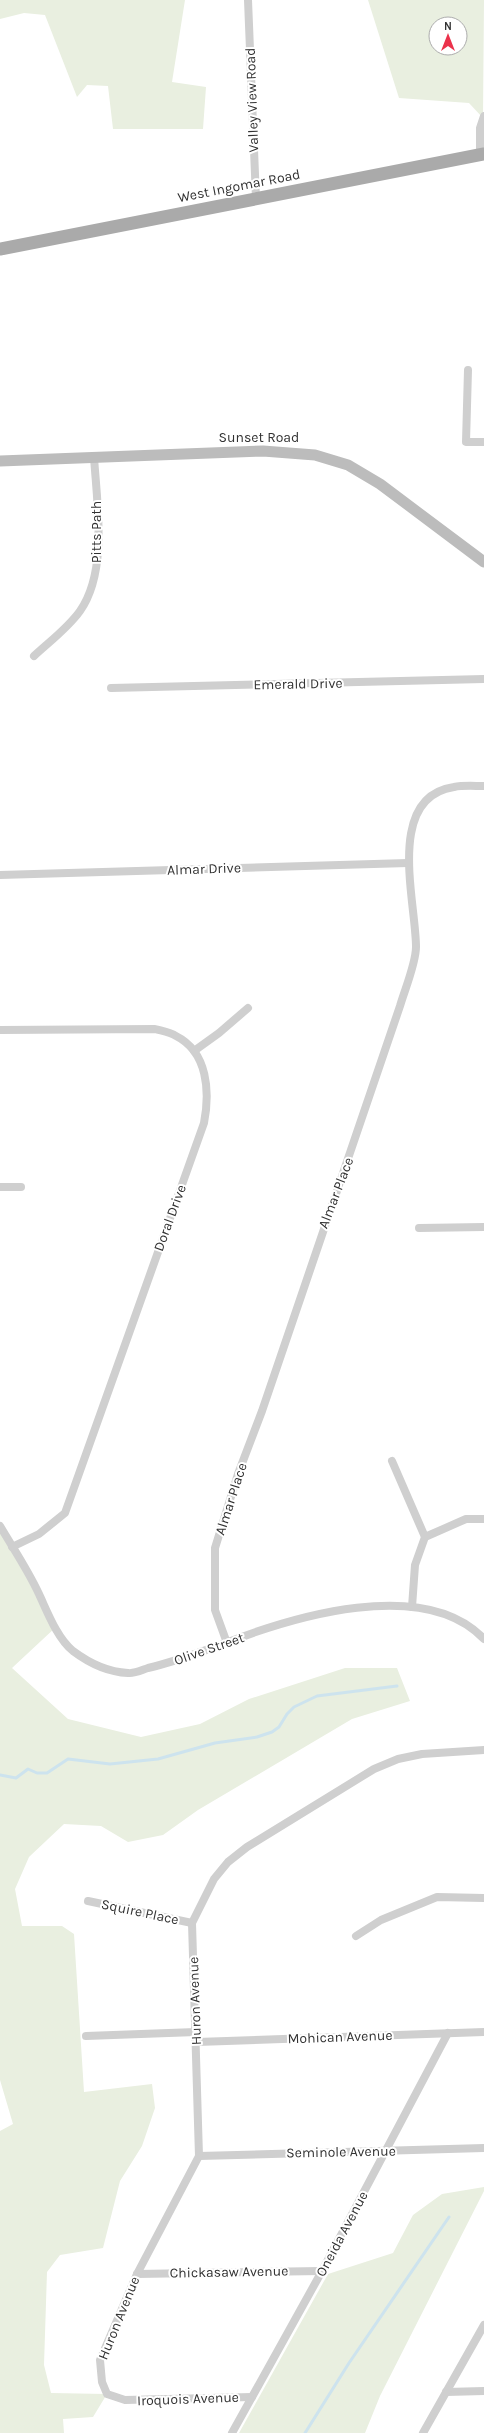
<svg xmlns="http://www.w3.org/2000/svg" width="484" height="2433" viewBox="0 0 484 2433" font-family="Karla,sans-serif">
  <rect width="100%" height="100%" fill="#fff"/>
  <!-- green -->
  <g fill="#e9efe0" fill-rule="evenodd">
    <polygon points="0,0 185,0 172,82 206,87 203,129 113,129 108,86 87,85 77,97 45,15 24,13 0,19"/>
    <path d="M368,0H484L483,118L469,103L399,98ZM436,24H460V48H436Z"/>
    <polygon points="0,1526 56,1627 12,1668 68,1719 141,1737 200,1724 249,1699 345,1668 397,1668 410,1701 352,1719 198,1810 163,1835 128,1842 101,1826 64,1824 29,1857 15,1889 22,1926 62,1926 74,1934 84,2092 152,2084 155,2108 142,2146 120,2181 103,2248 60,2255 47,2272 44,2365 51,2393 107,2394 93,2417 63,2419 64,2433 0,2433 0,2131 13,2124 0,2080"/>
    <polygon points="484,2187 484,2191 380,2396 365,2433 239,2433 328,2274 393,2253 413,2215 442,2194"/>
  </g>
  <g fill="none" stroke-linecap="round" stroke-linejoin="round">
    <!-- stream -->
    <g stroke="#cde3ee" stroke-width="3">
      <polyline points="0,1775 16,1778 28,1769 37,1773 47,1773 68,1759 110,1764 158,1759 215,1743 257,1737 272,1732 279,1727 287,1714 294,1707 317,1696 397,1686"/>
      <polyline points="305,2433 349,2363 449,2217"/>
    </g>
    <!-- street -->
    <g stroke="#cfcfcf" stroke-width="8">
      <polyline points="248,0 256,199"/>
      <polyline points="480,155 480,128 484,116"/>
      <polyline points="468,370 466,442 484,442"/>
      <path d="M34,656C49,642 68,628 80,611C108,571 97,504 94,457"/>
      <polyline points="111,688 484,679"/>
      <polyline points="0,875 408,863"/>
      <path d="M0,1030L155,1029C162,1031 170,1032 176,1036C208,1052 210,1092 204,1123L65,1513L39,1534L12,1547"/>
      <polyline points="194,1051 219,1033 248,1008"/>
      <polyline points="0,1187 21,1187"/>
      <polyline points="419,1228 484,1227"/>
      <polyline points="392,1461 425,1537 415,1565 412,1607"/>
      <path d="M0,1526C13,1548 28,1570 39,1594C47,1611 57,1638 73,1651C89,1663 107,1672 128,1673C134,1674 142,1670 148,1668C174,1662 198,1653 223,1644C292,1617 424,1576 484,1639"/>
      <polyline points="425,1537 466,1519 484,1519"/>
      <path d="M227,1643L215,1610V1548L238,1474L262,1411L400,1006C405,989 416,963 416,947C416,902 385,797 454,787C463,785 474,786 484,786"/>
      <polyline points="88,1901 192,1923"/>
      <polyline points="356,1936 381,1920 437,1897 484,1898"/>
      <polyline points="86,2036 196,2032"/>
      <polyline points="197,2042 484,2032"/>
      <polyline points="199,2156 484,2148"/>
      <polyline points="137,2274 322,2271"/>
      <polyline points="446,2392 484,2391"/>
      <polyline points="252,2397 125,2400 107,2394 102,2382 100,2360 137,2274 199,2156 192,1923 214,1879 228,1862 247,1847 374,1769 398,1759 422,1754 484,1750"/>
      <polyline points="232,2433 322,2271 448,2033"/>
      <polyline points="423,2433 484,2325"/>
    </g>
    <!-- secondary -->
    <polyline stroke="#bcbcbc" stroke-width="11" points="0,461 263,451 315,455 348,465 380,484 484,562"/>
    <!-- primary -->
    <polyline stroke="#aaa" stroke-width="13" points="0,249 484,154"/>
  </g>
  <g text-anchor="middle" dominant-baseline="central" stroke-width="4" stroke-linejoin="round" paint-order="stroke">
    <!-- street labels -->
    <g font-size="14" fill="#323232" stroke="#fff">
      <text transform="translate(252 100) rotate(-92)">Valley View Road</text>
      <text transform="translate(239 186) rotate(-11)">West Ingomar Road</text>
      <text x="259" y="437">Sunset Road</text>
      <text transform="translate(96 532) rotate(-90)">Pitts Path</text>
      <text transform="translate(298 684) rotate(-1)">Emerald Drive</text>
      <text transform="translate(204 869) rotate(-2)">Almar Drive</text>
      <text transform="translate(336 1193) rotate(-69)">Almar Place</text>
      <text transform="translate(170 1218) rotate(-70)">Doral Drive</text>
      <text transform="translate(231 1499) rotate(-72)">Almar Place</text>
      <text transform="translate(209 1649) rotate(-19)">Olive Street</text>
      <text transform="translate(140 1912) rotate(12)">Squire Place</text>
      <text transform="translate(195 2001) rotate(-92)">Huron Avenue</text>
      <text transform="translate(340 2037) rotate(-2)">Mohican Avenue</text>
      <text transform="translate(341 2152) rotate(-1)">Seminole Avenue</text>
      <text transform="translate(342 2234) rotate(-62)">Oneida Avenue</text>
      <text transform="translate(229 2272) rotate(-1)">Chickasaw Avenue</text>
      <text transform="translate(119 2318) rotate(-68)">Huron Avenue</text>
      <text transform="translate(188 2399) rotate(-2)">Iroquois Avenue</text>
    </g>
  </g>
  <!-- north arrow -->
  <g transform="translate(448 36)"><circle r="19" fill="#ffffff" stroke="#adadad"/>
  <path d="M0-3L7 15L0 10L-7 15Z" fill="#eb324b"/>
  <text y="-6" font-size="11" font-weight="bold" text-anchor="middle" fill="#323232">N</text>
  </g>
</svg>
